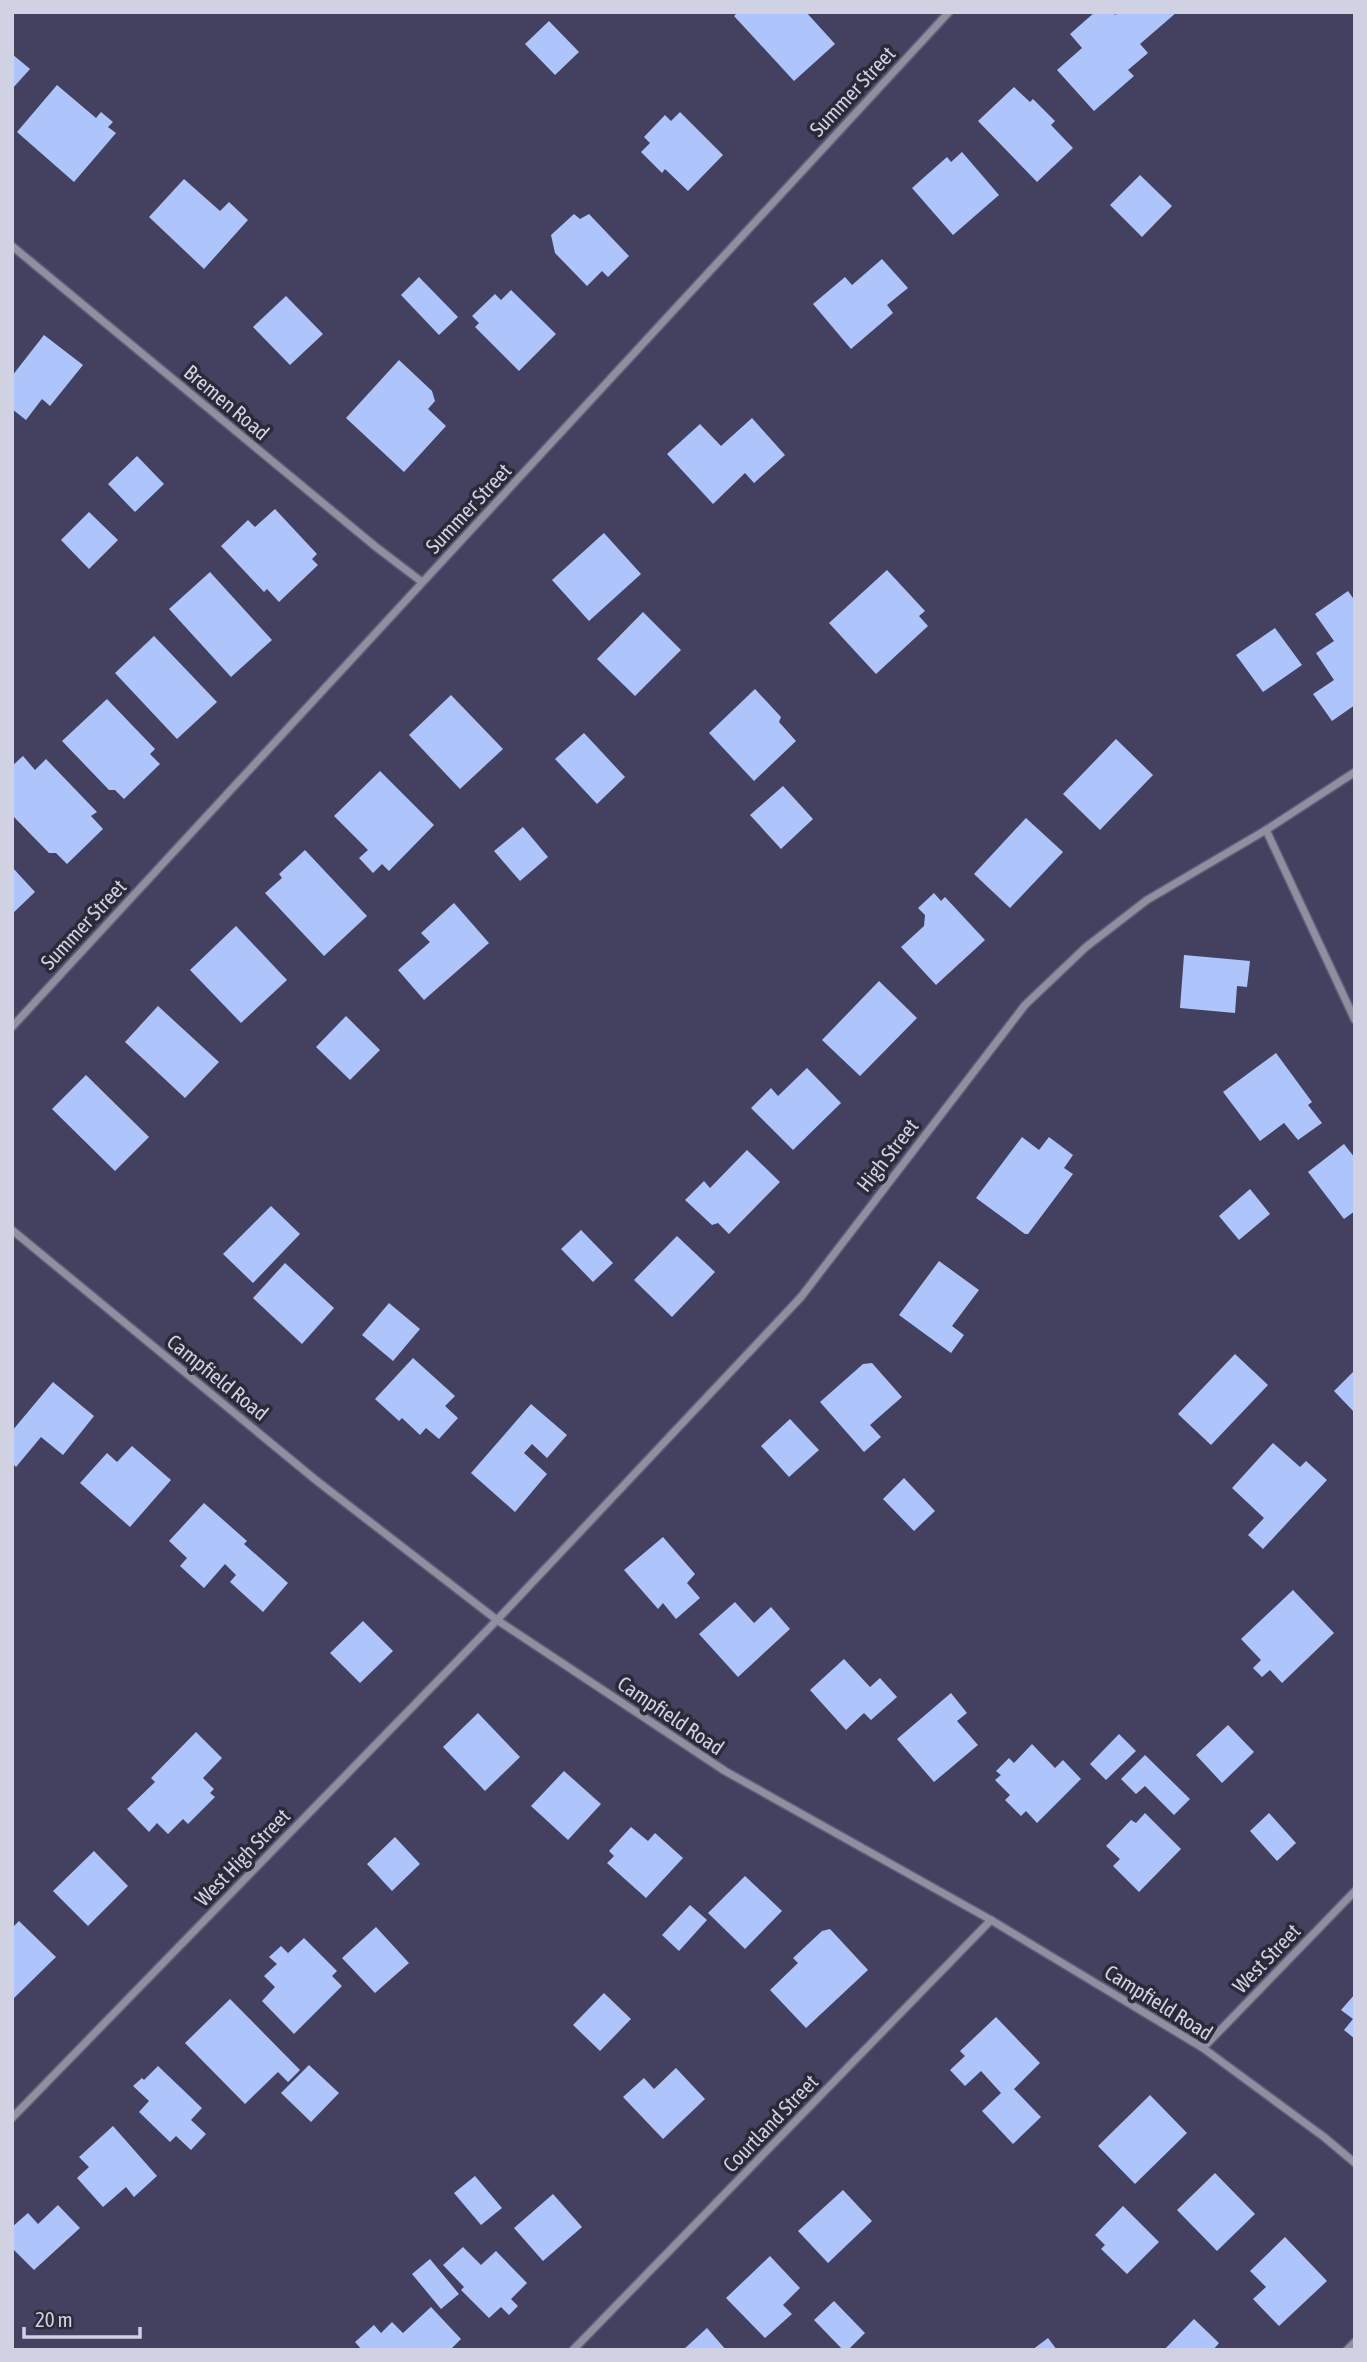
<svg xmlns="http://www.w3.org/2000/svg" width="1367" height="2362" viewBox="0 0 1367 2362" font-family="'Asap Condensed',sans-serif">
  <rect width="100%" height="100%" fill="#444160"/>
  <!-- building -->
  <g fill="#aec5fc">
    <polygon points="738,12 806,12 835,44 794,81 734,16"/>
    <polygon points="1095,12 1113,12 1115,15 1118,12 1177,12 1140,44 1148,53 1128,70 1134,76 1094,111 1057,70 1082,48 1070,34"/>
    <polygon points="549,21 579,52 555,75 525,44"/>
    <polygon points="12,54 30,69 12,89"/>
    <polygon points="57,85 96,118 101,112 113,122 108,127 116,133 74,182 17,132"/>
    <polygon points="1014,87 1030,102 1033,99 1055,121 1051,125 1073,148 1037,182 978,121"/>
    <polygon points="680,112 723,155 688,191 665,169 662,173 641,152 650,143 644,137 665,115 671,121"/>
    <polygon points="962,152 999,195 953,235 912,188 947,157 951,162"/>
    <polygon points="1140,175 1172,206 1142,237 1110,205"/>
    <polygon points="184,179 220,211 229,202 248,220 204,269 149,217"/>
    <polygon points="574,214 580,219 589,214 629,256 608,277 602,271 587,286 555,253 551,235"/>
    <polygon points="882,259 908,288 887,305 893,313 851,349 813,304 845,277 852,285"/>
    <polygon points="419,277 458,317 439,335 401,295"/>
    <polygon points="511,290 556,334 519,371 475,327 479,323 472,316 495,294 501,300"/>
    <polygon points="286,296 323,334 290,365 253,327"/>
    <polygon points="44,335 83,365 50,406 42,399 26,420 12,409 12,376"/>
    <polygon points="399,360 432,391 435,401 428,409 446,426 404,472 346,418"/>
    <polygon points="752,418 785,455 754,483 745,473 713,504 667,454 700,424 721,446"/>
    <polygon points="137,456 164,484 135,512 108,484"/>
    <polygon points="275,509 317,554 312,559 318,565 279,602 267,589 264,592 221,546 248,520 255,527"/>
    <polygon points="89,512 118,540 89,569 61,540"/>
    <polygon points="604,533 641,574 589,621 552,580"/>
    <polygon points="887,570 925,611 919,616 928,626 876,674 829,623"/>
    <polygon points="210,572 272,640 231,677 169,609"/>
    <polygon points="1348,591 1355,601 1355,705 1332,721 1313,694 1334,680 1316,653 1334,641 1315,614"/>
    <polygon points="643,612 681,650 635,696 597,659"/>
    <polygon points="1275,628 1302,665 1263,692 1236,655"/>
    <polygon points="154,636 217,702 177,739 115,673"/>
    <polygon points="755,689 781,717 779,722 796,741 754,781 709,733"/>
    <polygon points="451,695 503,749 460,789 409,735"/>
    <polygon points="107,699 155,749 150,754 160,764 124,799 115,790 109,790 62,741"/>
    <polygon points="584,733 625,777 597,804 555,759"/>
    <polygon points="1116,739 1153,775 1100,830 1063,794"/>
    <polygon points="23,756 35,770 46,759 97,812 91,816 103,829 67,864 56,853 49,853 12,815 12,766"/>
    <polygon points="380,771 434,825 389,871 382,864 373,873 359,858 368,850 334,816"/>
    <polygon points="783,786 813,819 781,849 750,815"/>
    <polygon points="1026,818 1063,852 1010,908 974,874"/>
    <polygon points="523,827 548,857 520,881 494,851"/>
    <polygon points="305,850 367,916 324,956 265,893 282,878 279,874"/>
    <polygon points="12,867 35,892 12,914"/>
    <polygon points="934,893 941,901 945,897 985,940 936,985 901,947 924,926 925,915 918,908"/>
    <polygon points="454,903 489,943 424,1000 398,970 430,942 421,933"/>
    <polygon points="236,926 287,980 241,1023 190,970"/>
    <polygon points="1184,955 1250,961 1247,987 1237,986 1235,1013 1180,1008"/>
    <polygon points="879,981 917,1018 860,1076 822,1040"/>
    <polygon points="158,1006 219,1062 185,1098 125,1042"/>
    <polygon points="346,1016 380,1050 350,1080 316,1047"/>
    <polygon points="1276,1053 1312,1102 1308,1105 1322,1123 1298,1140 1284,1123 1260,1141 1223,1092"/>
    <polygon points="807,1068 841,1103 793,1150 751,1108 771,1088 778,1096"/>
    <polygon points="86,1075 149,1137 115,1171 52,1109"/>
    <polygon points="1022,1137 1039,1150 1049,1137 1073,1155 1064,1168 1073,1174 1028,1234 1025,1234 976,1198"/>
    <polygon points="1344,1144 1355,1158 1355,1211 1344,1219 1308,1172"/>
    <polygon points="747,1150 780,1182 729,1234 718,1223 712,1225 685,1200 704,1181 710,1188"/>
    <polygon points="1250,1189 1270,1214 1239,1240 1219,1216"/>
    <polygon points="271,1206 300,1234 253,1283 223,1254"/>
    <polygon points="581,1230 613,1263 593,1282 561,1249"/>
    <polygon points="677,1236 715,1272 672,1317 634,1280"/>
    <polygon points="939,1261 979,1290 952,1326 964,1335 951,1353 899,1315"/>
    <polygon points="285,1263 334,1308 302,1344 253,1298"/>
    <polygon points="389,1303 420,1329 393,1361 362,1335"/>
    <polygon points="1235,1354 1268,1385 1211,1445 1178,1414"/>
    <polygon points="413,1358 455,1396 445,1406 458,1418 439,1439 426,1428 420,1435 402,1418 399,1421 375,1399"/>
    <polygon points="872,1363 902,1397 870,1425 881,1437 864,1452 820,1402 863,1364"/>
    <polygon points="1355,1370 1355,1413 1334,1391"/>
    <polygon points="53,1382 94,1416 63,1455 41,1437 16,1467 12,1463 12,1431"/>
    <polygon points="531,1404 567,1435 547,1458 532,1444 524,1453 547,1474 515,1512 471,1473"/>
    <polygon points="790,1419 819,1450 789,1477 761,1446"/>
    <polygon points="1273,1443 1300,1467 1306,1461 1327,1480 1263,1549 1248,1535 1264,1518 1232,1488"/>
    <polygon points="132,1446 171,1480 130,1527 80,1483 107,1453 117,1462"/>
    <polygon points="904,1478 935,1511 914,1531 883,1499"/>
    <polygon points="204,1503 247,1541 244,1544 288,1583 263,1612 230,1582 236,1575 225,1564 204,1588 180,1566 187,1558 169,1541"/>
    <polygon points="663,1537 695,1574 687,1583 700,1598 676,1619 663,1603 658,1609 624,1570"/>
    <polygon points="1293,1590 1334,1633 1282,1683 1270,1670 1262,1677 1253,1668 1261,1660 1241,1639"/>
    <polygon points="735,1602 754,1623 771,1607 790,1629 738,1677 699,1634"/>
    <polygon points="363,1621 393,1651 360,1683 330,1653"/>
    <polygon points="844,1659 870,1687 880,1678 897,1697 871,1720 864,1713 846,1730 810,1690"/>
    <polygon points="951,1693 967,1713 957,1721 978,1745 934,1782 897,1739"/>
    <polygon points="478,1713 520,1757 485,1791 443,1747"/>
    <polygon points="1228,1725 1254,1752 1222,1783 1196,1755"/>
    <polygon points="196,1732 222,1758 203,1778 214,1789 210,1793 215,1797 188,1824 183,1819 168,1834 157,1823 149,1832 127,1809 155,1782 151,1778"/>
    <polygon points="1119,1734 1136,1751 1106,1780 1090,1764"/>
    <polygon points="1032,1744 1055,1768 1063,1760 1081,1779 1037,1823 1026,1811 1021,1816 1005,1800 1010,1795 995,1780 1001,1775 996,1771 1009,1758 1014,1763"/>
    <polygon points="1145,1755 1190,1799 1174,1815 1145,1786 1136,1794 1121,1779"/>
    <polygon points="564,1771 601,1804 568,1840 531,1806"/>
    <polygon points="1145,1813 1181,1849 1139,1892 1113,1866 1120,1859 1106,1846 1131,1820 1136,1823"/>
    <polygon points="1269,1813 1296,1843 1277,1861 1250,1831"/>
    <polygon points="631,1827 648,1841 655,1833 683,1858 646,1898 607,1863 614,1856 609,1851"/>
    <polygon points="395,1837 420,1864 392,1891 367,1864"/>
    <polygon points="94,1851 128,1886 88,1926 53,1891"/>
    <polygon points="745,1876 782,1911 745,1949 708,1913"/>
    <polygon points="690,1905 707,1920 679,1951 662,1935"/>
    <polygon points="19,1921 56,1957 12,2000 12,1928"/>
    <polygon points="376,1927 409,1963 375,1993 342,1958"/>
    <polygon points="830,1929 868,1970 806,2028 770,1990 798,1963 793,1958 822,1931"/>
    <polygon points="304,1938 337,1971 332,1976 342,1986 294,2034 262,2001 275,1987 264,1976 277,1964 269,1957 281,1946 288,1953"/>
    <polygon points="604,1993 631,2019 600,2051 573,2025"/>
    <polygon points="1355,1994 1355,2039 1344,2030 1353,2019 1341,2010"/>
    <polygon points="230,1999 300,2070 288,2082 278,2072 245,2104 185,2043"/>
    <polygon points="996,2017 1040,2063 1014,2089 1041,2117 1013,2144 982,2111 1001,2093 981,2071 965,2086 950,2070 965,2056 960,2051"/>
    <polygon points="309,2065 339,2093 311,2122 281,2093"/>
    <polygon points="158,2066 202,2108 191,2120 206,2134 191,2150 176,2136 170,2142 139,2112 149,2101 133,2086 142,2078 144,2080"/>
    <polygon points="676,2068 705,2099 663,2139 623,2097 644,2078 654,2089"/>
    <polygon points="1150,2095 1187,2133 1135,2184 1098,2146"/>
    <polygon points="113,2126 157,2176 134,2197 126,2187 103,2207 77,2178 89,2167 79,2157"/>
    <polygon points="1215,2173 1255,2214 1217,2251 1177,2210"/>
    <polygon points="475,2176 502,2208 481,2225 454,2193"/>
    <polygon points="843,2190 872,2221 828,2263 798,2231"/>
    <polygon points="553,2194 582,2227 543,2261 514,2228"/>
    <polygon points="58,2205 80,2228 34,2270 12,2248 12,2227 28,2213 38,2224"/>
    <polygon points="1123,2206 1159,2242 1127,2274 1101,2249 1105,2245 1095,2235"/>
    <polygon points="1285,2237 1327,2281 1279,2326 1253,2299 1266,2287 1250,2271"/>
    <polygon points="463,2247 481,2265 496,2251 527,2283 511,2299 518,2306 509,2315 501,2307 489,2318 461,2290 464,2287 443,2265"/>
    <polygon points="770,2256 800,2288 783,2305 792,2314 765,2338 726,2298"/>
    <polygon points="430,2259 459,2294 441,2309 412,2274"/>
    <polygon points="834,2301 865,2333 848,2350 843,2350 814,2320"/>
    <polygon points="431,2307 461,2339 450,2350 362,2350 355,2342 374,2325 381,2333 392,2322 403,2333"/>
    <polygon points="1194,2319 1219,2343 1213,2350 1164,2350"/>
    <polygon points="707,2328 726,2350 683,2350"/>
    <polygon points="1048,2338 1057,2350 1032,2350"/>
  </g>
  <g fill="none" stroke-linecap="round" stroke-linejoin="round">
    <!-- street casing -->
    <g stroke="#605e7a" stroke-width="10">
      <g id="street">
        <polyline points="12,246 376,547 422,582"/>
        <polyline points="1266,830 1355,1020"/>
        <polyline points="12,1027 949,12"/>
        <polyline points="12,1230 317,1481 497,1620 725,1771 991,1920 1203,2048 1324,2137 1355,2163"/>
        <polyline points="1203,2048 1355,1891"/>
        <polyline points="12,2118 497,1620 801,1297 1025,1005 1086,947 1147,900 1266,830 1355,772"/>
        <polyline points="573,2350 991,1920"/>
        <polyline points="1347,2350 1355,2342"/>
      </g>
    </g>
    <!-- street -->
    <use href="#street" stroke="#8f8f9f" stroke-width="7"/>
  </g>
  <g text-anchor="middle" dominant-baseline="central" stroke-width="7" stroke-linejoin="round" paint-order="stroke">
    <!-- street labels -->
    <g font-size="21" fill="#d1d1e4" stroke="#2b2a38">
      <text transform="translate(852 91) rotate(-47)">Summer Street</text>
      <text transform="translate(227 402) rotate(40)">Bremen Road</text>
      <text transform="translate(468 508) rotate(-47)">Summer Street</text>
      <text transform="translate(83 924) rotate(-47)">Summer Street</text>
      <text transform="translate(887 1155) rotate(-52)">High Street</text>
      <text transform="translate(218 1377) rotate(39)">Campfield Road</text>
      <text transform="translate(671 1715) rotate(34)">Campfield Road</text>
      <text transform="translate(242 1857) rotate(-46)">West High Street</text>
      <text transform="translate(1266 1958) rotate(-46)">West Street</text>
      <text transform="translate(1159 2002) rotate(32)">Campfield Road</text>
      <text transform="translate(770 2123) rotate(-46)">Courtland Street</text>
    </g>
  </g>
  <!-- border -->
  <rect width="1367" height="2362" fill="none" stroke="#d1d1e4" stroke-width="28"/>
  <!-- scale -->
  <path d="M24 2327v10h116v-10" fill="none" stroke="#d1d1e4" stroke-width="3.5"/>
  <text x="35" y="2327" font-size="21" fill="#d1d1e4" stroke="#2b2a38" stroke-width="5" paint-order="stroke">20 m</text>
</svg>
